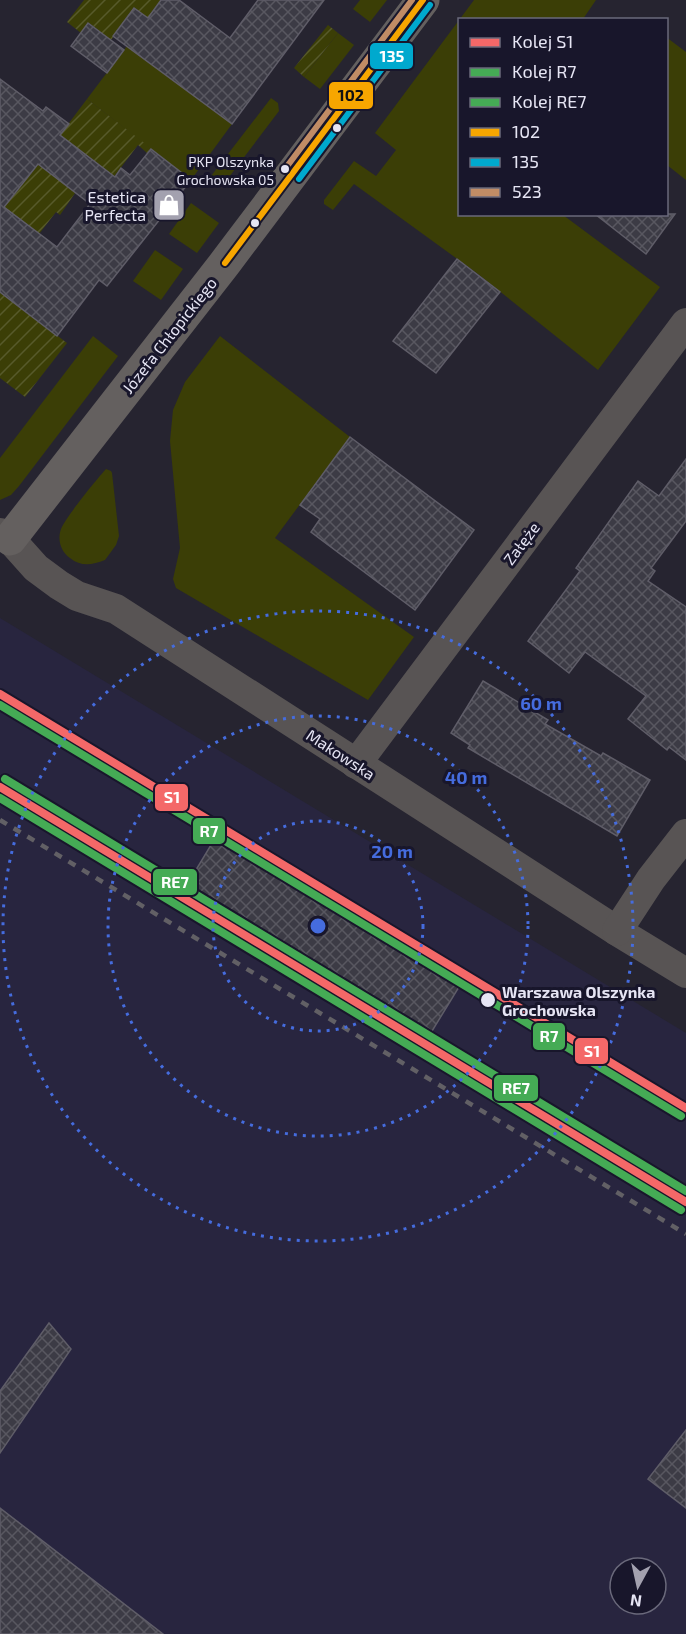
<svg xmlns="http://www.w3.org/2000/svg" width="686" height="1634" viewBox="0 0 686 1634" font-family="'Exo 2',sans-serif">
  <defs>
    <pattern id="garden-furrows" width="10" height="10" patternUnits="userSpaceOnUse" patternTransform="scale(1.5)"><rect width="10" height="10" fill="#3b3e06"/><path d="M-1 1l2-2M0 10L10 0M9 11l2-2" fill="none" stroke="#575a2b"/></pattern>
    <pattern id="building-cross-hatch" width="8" height="8" patternUnits="userSpaceOnUse" patternTransform="scale(1.5)"><rect width="8" height="8" fill="#3c3b45"/><path d="M0 0l8 8M0 8l8-8" fill="none" stroke="#585760"/></pattern>
  </defs>
  <rect width="100%" height="100%" fill="#262430"/>
  <!-- built -->
  <path fill="#28253f" fill-rule="evenodd" d="M0,618L686,1033V1634H0ZM620,1568H656V1604H620Z"/>
  <!-- grass -->
  <g fill="#3b3e06">
    <polygon points="360,0 387,0 370,22 353,9"/>
    <polygon points="474,0 596,0 583,19 460,20 460,214 563,215 660,287 598,370 478,274 354,184 333,210 324,204 324,200 354,161 376,176 396,150 375,133"/>
    <polygon points="338,33 354,45 320,89 304,77"/>
    <polygon points="666,37 686,52 686,180 667,165"/>
    <polygon points="127,46 232,124 191,180 87,99"/>
    <polygon points="271,98 278,103 279,111 223,185 215,185 208,180"/>
    <polygon points="191,203 219,223 197,253 169,234"/>
    <polygon points="155,250 183,269 161,300 133,281"/>
    <polygon points="93,336 118,356 19,486 11,495 0,500 0,458"/>
    <polygon points="220,336 350,437 275,538 414,637 368,700 176,588 173,579 180,548 170,441 173,410 185,382"/>
    <path d="M106,469L111,471L112,473L119,536L116,545L105,560C92,565 81,567 70,558C61,552 57,540 61,529C66,517 96,480 106,469Z"/>
  </g>
  <!-- garden -->
  <g fill="url(#garden-furrows)">
    <polygon points="84,0 161,0 148,18 134,8 111,40 89,23 81,33 67,22"/>
    <polygon points="328,25 338,33 304,77 294,68"/>
    <polygon points="87,99 151,148 147,153 138,145 110,182 60,135"/>
    <polygon points="38,164 82,183 60,215 56,212 39,234 4,207"/>
    <polygon points="0,292 67,343 25,397 0,378"/>
  </g>
  <!-- building -->
  <g fill="url(#building-cross-hatch)" stroke="#5f5d68" stroke-width="1.5" fill-rule="evenodd">
    <polygon points="161,0 179,0 230,38 258,0 324,0 232,124 113,36 134,8 148,18"/>
    <polygon points="88,23 124,50 107,73 71,46"/>
    <path d="M0,79L43,111L46,107L69,124L60,135L115,177L121,168L130,175L151,149L191,180L107,286L99,280L57,336L0,292ZM38,164L90,204L57,247L4,207Z"/>
    <polygon points="595,214 675,214 646,254"/>
    <polygon points="457,259 500,292 436,373 393,341"/>
    <polygon points="350,437 474,530 415,610 311,532 320,519 300,505"/>
    <polygon points="686,459 686,521 651,568 655,571 648,581 686,607 686,760 669,747 667,750 628,719 646,696 585,652 569,673 528,641 580,571 576,568 638,481 659,496"/>
    <polygon points="483,681 548,720 545,724 601,756 603,753 650,780 617,836 468,748 470,745 451,733"/>
    <polygon points="217,835 462,982 429,1036 185,888"/>
    <polygon points="49,1323 71,1349 0,1453 0,1391"/>
    <polygon points="686,1430 686,1508 648,1479"/>
    <polygon points="0,1508 163,1634 0,1634"/>
  </g>
  <g fill="none" stroke-linecap="round" stroke-linejoin="round">
    <!-- street -->
    <g stroke="#585454" stroke-width="30">
      <polyline points="0,533 10,539 36,568 59,585 77,596 116,609 617,931 686,973"/>
      <polyline points="356,764 686,323"/>
      <polyline points="617,931 651,879 686,834"/>
    </g>
    <!-- secondary -->
    <polyline stroke="#64605f" stroke-width="33" points="10,539 225,263 423,0"/>
    <!-- rail -->
    <polyline stroke="#626065" stroke-width="4.5" stroke-dasharray="8 8" stroke-linecap="butt" points="0,820 686,1234"/>
    <!-- bus-1 casing -->
    <g stroke="#18162b" stroke-width="10">
      <polyline id="bus-1" points="225,263 423,0"/>
    </g>
    <!-- bus-2 casing -->
    <g stroke="#18162b" stroke-width="10">
      <polyline id="bus-2" points="299,179 430,5"/>
    </g>
    <!-- bus-3 casing -->
    <g stroke="#18162b" stroke-width="10">
      <polyline id="bus-3" points="285,169 412,0"/>
    </g>
    <!-- bus-1 -->
    <use href="#bus-1" stroke="#f7a600" stroke-width="6"/>
    <!-- bus-2 -->
    <use href="#bus-2" stroke="#00a9ce" stroke-width="6"/>
    <!-- bus-3 -->
    <use href="#bus-3" stroke="#c18c65" stroke-width="6"/>
    <!-- rail-1 casing -->
    <g stroke="#18162b" stroke-width="12">
      <g id="rail-1">
        <polyline points="0,694 686,1108"/>
        <polyline points="0,787 686,1202"/>
      </g>
    </g>
    <!-- rail-2 casing -->
    <g stroke="#18162b" stroke-width="12">
      <g id="rail-2">
        <polyline points="0,705 681,1116"/>
        <polyline points="0,798 681,1210"/>
      </g>
    </g>
    <!-- rail-3 casing -->
    <g stroke="#18162b" stroke-width="12">
      <polyline id="rail-3" points="5,779 686,1191"/>
    </g>
    <!-- rail-1 -->
    <use href="#rail-1" stroke="#f46868" stroke-width="8"/>
    <!-- rail-2 -->
    <use href="#rail-2" stroke="#45ab55" stroke-width="8"/>
    <!-- rail-3 -->
    <use href="#rail-3" stroke="#45ab55" stroke-width="8"/>
  </g>
  <!-- distance rings -->
  <g fill="none" stroke="#456cde" stroke-width="3" stroke-dasharray="3 6">
    <circle cx="318" cy="926" r="105"/>
    <circle cx="318" cy="926" r="210"/>
    <circle cx="318" cy="926" r="315"/>
  </g>
  <!-- icons -->
  <defs>
    <g id="shop-square" transform="scale(1.725)"><rect x="-9" y="-9" width="18" height="18" rx="4" fill="#a3a1af" stroke="#18162b"/><path d="M-5-2.5h2.3a2.7 3.5 0 0 1 5.4 0H5L5.5 6h-11ZM-1.5-2.5h3a1.5 2.3 0 0 0-3 0Z" fill="#fff"/></g>
  </defs>
  <g fill-rule="evenodd">
    <use href="#shop-square" x="169" y="205"/>
  </g>
  <!-- markers -->
  <g fill="#e6e5f4" stroke="#18162b" stroke-width="2">
    <circle cx="337" cy="128" r="5"/>
    <circle cx="285" cy="169" r="5"/>
    <circle cx="255" cy="223" r="5"/>
    <circle cx="488" cy="1000" r="8"/>
  </g>
  <g text-anchor="middle" dominant-baseline="central" stroke-width="6" stroke-linejoin="round" paint-order="stroke">
    <!-- bus labels -->
    <g font-size="14" fill="#e6e5f4" stroke="#18162b" text-anchor="end">
      <text x="274" y="161">PKP Olszynka<tspan x="274" dy="18">Grochowska 05</tspan></text>
    </g>
    <!-- poi labels -->
    <g font-size="16" fill="#e6e5f4" stroke="#18162b" text-anchor="end">
      <text x="146" y="196">Estetica<tspan x="146" dy="18">Perfecta</tspan></text>
    </g>
    <!-- street labels -->
    <g font-size="16" fill="#e6e5f4" stroke="#18162b">
      <text transform="translate(169 335) rotate(-52)">Józefa Chłopickiego</text>
      <text transform="translate(521 543) rotate(-53)">Załęże</text>
      <text transform="translate(341 754) rotate(33)">Makowska</text>
    </g>
    <!-- stop labels -->
    <g font-size="16" font-weight="bold" fill="#e6e5f4" stroke="#18162b" text-anchor="start">
      <text x="502" y="991">Warszawa Olszynka<tspan x="502" dy="18">Grochowska</tspan></text>
    </g>
  </g>
  <circle cx="318" cy="926" r="9" fill="#456cde" stroke="#18162b" stroke-width="3"/>
  <g font-size="18" text-anchor="middle" font-weight="bold" fill="#456cde" stroke="#18162b" stroke-width="6" stroke-linejoin="round" paint-order="stroke">
    <text x="541" y="710">60 m</text>
    <text x="466" y="784">40 m</text>
    <text x="392" y="858">20 m</text>
  </g>
  <g stroke="#18162b" stroke-width="2">
    <rect x="369" y="42" width="45" height="28" rx="6" fill="#00a9ce"/>
    <rect x="328" y="81" width="46" height="29" rx="6" fill="#f7a600"/>
    <rect x="154" y="783" width="35" height="29" rx="6" fill="#f46868"/>
    <rect x="192" y="817" width="34" height="28" rx="6" fill="#45ab55"/>
    <rect x="152" y="868" width="46" height="28" rx="6" fill="#45ab55"/>
    <rect x="532" y="1022" width="34" height="29" rx="6" fill="#45ab55"/>
    <rect x="574" y="1037" width="35" height="28" rx="6" fill="#f46868"/>
    <rect x="493" y="1074" width="46" height="28" rx="6" fill="#45ab55"/>
  </g>
  <g font-size="16" text-anchor="middle" font-weight="bold" fill="#fff">
    <text x="392" y="62">135</text>
    <text x="172" y="803">S1</text>
    <text x="209" y="837">R7</text>
    <text x="175" y="888">RE7</text>
    <text x="549" y="1042">R7</text>
    <text x="592" y="1057">S1</text>
    <text x="516" y="1094">RE7</text>
  </g>
  <g font-size="16" text-anchor="middle" font-weight="bold" fill="#111">
    <text x="351" y="101">102</text>
  </g>
  <!-- legend -->
  <rect x="458" y="18" width="210" height="198" fill="#18162b" stroke="#6a697b" stroke-width="1.5"/>
  <rect x="470" y="38" width="30" height="9" fill="#f46868" stroke="#6a697b" stroke-width="1.5"/>
  <text x="512" y="48" font-size="18" fill="#e6e5f4">Kolej S1</text>
  <rect x="470" y="68" width="30" height="9" fill="#45ab55" stroke="#6a697b" stroke-width="1.5"/>
  <text x="512" y="78" font-size="18" fill="#e6e5f4">Kolej R7</text>
  <rect x="470" y="98" width="30" height="9" fill="#45ab55" stroke="#6a697b" stroke-width="1.5"/>
  <text x="512" y="108" font-size="18" fill="#e6e5f4">Kolej RE7</text>
  <rect x="470" y="128" width="30" height="9" fill="#f7a600" stroke="#6a697b" stroke-width="1.5"/>
  <text x="512" y="138" font-size="18" fill="#e6e5f4">102</text>
  <rect x="470" y="158" width="30" height="9" fill="#00a9ce" stroke="#6a697b" stroke-width="1.5"/>
  <text x="512" y="168" font-size="18" fill="#e6e5f4">135</text>
  <rect x="470" y="188" width="30" height="9" fill="#c18c65" stroke="#6a697b" stroke-width="1.5"/>
  <text x="512" y="198" font-size="18" fill="#e6e5f4">523</text>
  <!-- north arrow -->
  <g transform="translate(638 1586) rotate(188)"><circle r="28" fill="#18162b" stroke="#6a697b" stroke-width="1.5"/>
  <path d="M0-4.5L10 22L0 15L-10 22Z" fill="#a3a1af"/>
  <text y="-9" font-size="16" font-weight="bold" text-anchor="middle" fill="#e6e5f4">N</text>
  </g>
</svg>
